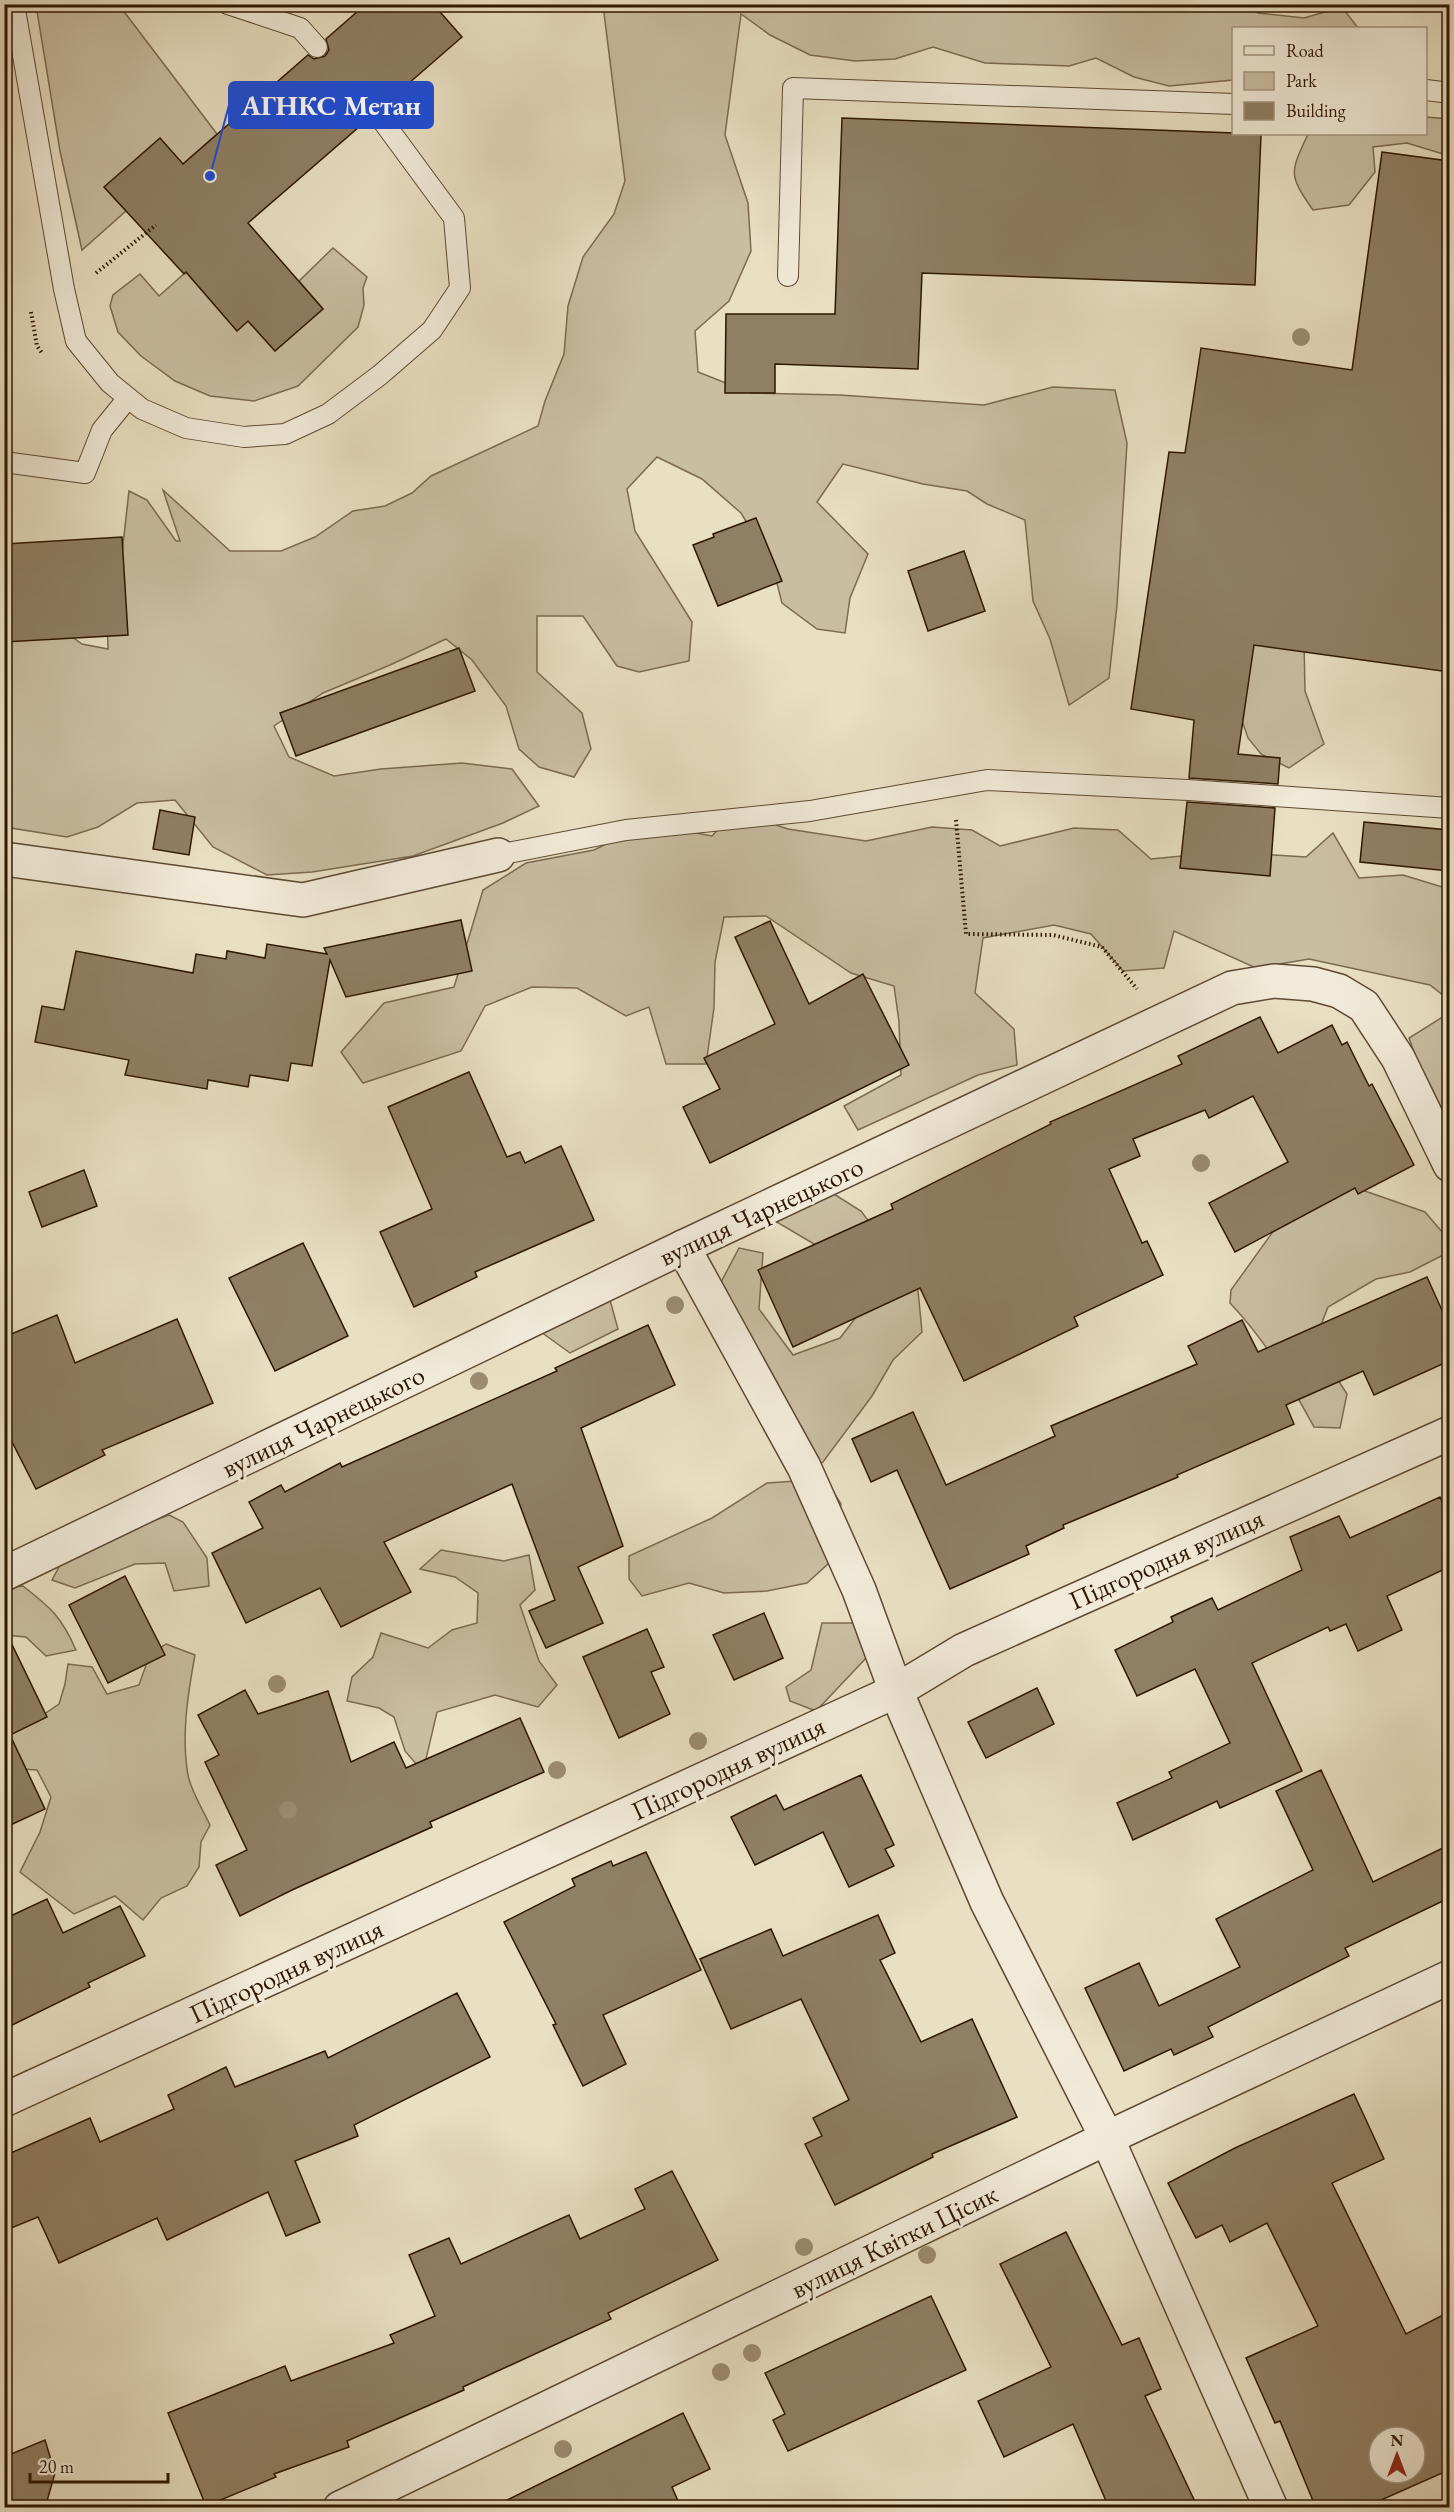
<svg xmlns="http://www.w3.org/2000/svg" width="1454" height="2512" viewBox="0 0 1454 2512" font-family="'EB Garamond',serif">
  <rect width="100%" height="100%" fill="#e9dfc3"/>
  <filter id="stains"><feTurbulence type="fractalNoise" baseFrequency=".00333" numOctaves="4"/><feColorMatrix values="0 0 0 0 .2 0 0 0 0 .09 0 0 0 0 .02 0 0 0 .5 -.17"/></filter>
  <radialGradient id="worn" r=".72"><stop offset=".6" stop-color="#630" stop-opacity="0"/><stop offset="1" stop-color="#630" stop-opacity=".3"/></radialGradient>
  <!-- green -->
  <g fill="#c9bda2" stroke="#7c6a51" stroke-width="1.5">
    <polygon points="1245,4 1258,13 1304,18 1342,7 1358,28 1234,28 1233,80 1169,86 1134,77 1096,58 1069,66 985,63 933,47 895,59 855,61 810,55 770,35 741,14 725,135 748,203 751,251 729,301 695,331 698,372 751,393 840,395 984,405 1053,387 1115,390 1127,443 1117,605 1109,678 1069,705 1050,639 1033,601 1025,520 987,504 967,491 923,484 843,464 817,502 868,554 850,598 845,633 817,629 782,603 772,564 741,513 702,479 657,457 627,489 635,531 692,622 689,661 639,672 617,666 583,616 537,616 537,672 582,713 591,749 574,777 539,767 519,749 506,706 472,660 446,639 390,665 323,693 274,726 289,757 334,776 381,769 462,763 512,769 539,806 503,823 413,856 312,872 267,875 213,847 175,800 137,803 98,827 67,837 5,827 5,616 46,618 82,644 108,649 107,611 121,562 129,491 147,500 176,541 180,541 163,490 230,551 281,551 315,537 353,511 385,506 412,493 431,476 538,426 545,401 564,354 568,306 583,257 614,214 625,181 603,5"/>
    <polygon points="36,5 119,5 217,134 183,164 105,187 126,211 82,250 60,151"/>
    <path d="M1426,117L1449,119V153L1443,154L1407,143L1373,147L1375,172L1349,205L1313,210C1288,174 1290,173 1308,134H1426Z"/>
    <polygon points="333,248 367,277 363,288 364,305 358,327 298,386 254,401 210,396 175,381 141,356 118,332 110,306 113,295 140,274 159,296 186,272 237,331 248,321 275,351 323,309 299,281"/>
    <polygon points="1250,608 1304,641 1305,691 1324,744 1289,768 1261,754 1248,738 1241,718"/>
    <polygon points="735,811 788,829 866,841 932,827 972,830 1000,846 1074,828 1118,830 1151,859 1223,852 1306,857 1333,833 1359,878 1403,875 1449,889 1449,1000 1430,985 1309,959 1256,968 1174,931 1164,968 1123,971 1091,934 1054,925 983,938 975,993 1014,1029 1017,1065 978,1075 858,1130 844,1106 901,1075 899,1022 894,986 851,973 766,916 724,917 715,962 714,1008 706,1064 666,1064 649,1007 626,1016 577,988 532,987 485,1006 461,1051 363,1083 341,1052 384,1003 454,987 483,890 526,863 594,850 647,824 712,836"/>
    <polygon points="1449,1013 1449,1126 1432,1102 1409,1038"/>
    <path d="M1342,1183L1425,1212L1449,1240V1252L1410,1272L1376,1279L1328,1307L1314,1343L1347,1394L1340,1428L1314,1427C1289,1381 1266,1341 1230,1303L1231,1290L1277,1226Z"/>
    <polygon points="826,1189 861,1211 877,1232 916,1270 922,1332 893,1360 872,1396 823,1462 813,1468 719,1286 739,1248 763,1253 759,1309 793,1355 840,1338 867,1303 853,1257 814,1244 775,1221"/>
    <polygon points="610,1300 618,1329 570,1353 541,1332"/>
    <polygon points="825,1479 841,1504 829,1563 807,1583 767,1591 724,1593 689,1583 642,1596 629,1579 629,1556 712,1518 767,1483"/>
    <polygon points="169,1515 183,1522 207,1558 209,1586 174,1591 165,1563 135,1564 75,1588 52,1580 67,1552"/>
    <polygon points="441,1550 504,1561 529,1555 535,1590 520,1605 539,1661 557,1685 538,1707 495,1695 437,1712 423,1772 405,1751 394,1717 379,1708 347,1701 352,1677 373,1657 381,1633 428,1648 452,1630 477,1623 478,1593 455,1577 420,1569"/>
    <path d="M23,1586C51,1608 61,1616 76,1650L46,1656L26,1637L5,1635V1588Z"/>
    <polygon points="822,1623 858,1623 867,1657 816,1711 790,1701 786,1687 811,1670"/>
    <path d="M166,1644L195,1655C188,1693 181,1736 188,1775C191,1791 203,1810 210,1825L201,1842L199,1867L187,1886L161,1898L143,1920L115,1896L74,1914L20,1872L40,1832L51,1797L37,1770L5,1768L4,1722L31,1723L59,1704L65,1684L68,1664L92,1667L107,1694L139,1685L150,1654Z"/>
  </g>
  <!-- building -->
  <g fill="#8f7f65" stroke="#2e1700" stroke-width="1.5" fill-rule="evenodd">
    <polygon points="366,4 433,4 462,37 385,104 375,100 368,103 364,113 367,120 248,223 323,309 275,351 248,321 237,331 186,272 184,274 104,187 160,138 183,164 308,55 314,59 325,56 329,50 326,39"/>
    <polygon points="842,118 1261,134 1255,285 922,273 918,369 775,364 775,393 725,393 726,314 835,314"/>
    <polygon points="1382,152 1449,161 1449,672 1254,645 1238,754 1280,758 1278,784 1189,778 1194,720 1131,709 1169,452 1185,453 1201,348 1352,370"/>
    <polygon points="756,518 782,581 718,606 693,545 714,537 713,534"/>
    <polygon points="122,537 128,635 4,642 4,544"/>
    <polygon points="964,551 985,611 928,631 908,571"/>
    <polygon points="459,648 475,691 296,756 280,713"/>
    <polygon points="1187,802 1275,808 1270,876 1180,868"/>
    <polygon points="160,810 195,817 189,855 153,849"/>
    <polygon points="1364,822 1449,830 1449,871 1360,862"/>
    <polygon points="461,920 472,971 346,997 330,960 312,1066 291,1063 288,1081 250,1075 248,1087 208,1080 207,1089 125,1075 129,1060 35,1042 42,1006 64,1010 76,951 193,973 196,954 226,959 227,951 265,958 267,944 327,954 324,948"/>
    <polygon points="770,921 809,1004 863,974 909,1065 710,1163 683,1107 720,1089 704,1058 775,1024 735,937"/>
    <polygon points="1260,1017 1278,1053 1332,1025 1342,1045 1347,1042 1369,1086 1372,1084 1414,1165 1358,1194 1355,1188 1235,1252 1209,1203 1288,1162 1253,1096 1209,1118 1205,1110 1133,1139 1140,1156 1109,1169 1142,1243 1147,1241 1163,1275 1074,1317 1078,1326 964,1381 920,1288 793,1347 758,1270 893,1209 891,1204 1051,1124 1050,1122 1182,1064 1178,1056"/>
    <polygon points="469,1072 507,1157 520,1152 525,1163 561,1146 594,1220 475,1272 477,1277 414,1307 380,1232 432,1209 388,1107"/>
    <polygon points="84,1170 97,1206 42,1227 29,1192"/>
    <polygon points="303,1243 348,1336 275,1371 229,1278"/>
    <polygon points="1427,1277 1449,1326 1449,1361 1374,1395 1363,1371 1286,1405 1294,1424 1177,1475 1178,1477 1063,1525 1064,1528 1026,1546 1029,1554 950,1589 897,1470 871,1482 852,1439 913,1412 946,1485 1055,1436 1051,1426 1197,1364 1188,1346 1242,1320 1258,1352"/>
    <polygon points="57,1315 75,1363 177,1319 213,1403 102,1450 105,1455 36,1489 4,1426 4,1337"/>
    <polygon points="648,1325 675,1385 581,1428 623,1546 578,1567 603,1623 546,1648 529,1611 555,1600 512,1484 384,1542 411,1592 341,1627 320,1588 246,1623 212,1553 263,1528 249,1502 281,1485 285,1492 340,1463 342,1467 557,1371 555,1368"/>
    <polygon points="1440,1497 1449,1517 1449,1567 1387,1596 1402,1630 1358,1651 1346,1624 1330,1631 1328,1627 1252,1663 1302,1771 1220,1808 1217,1801 1133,1840 1117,1803 1172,1778 1169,1772 1230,1743 1195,1669 1137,1696 1115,1650 1173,1622 1171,1617 1212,1598 1218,1610 1302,1570 1290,1537 1339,1516 1350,1538"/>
    <polygon points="125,1576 165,1655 108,1683 69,1605"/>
    <polygon points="764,1613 783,1658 734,1680 713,1635"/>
    <polygon points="4,1628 47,1717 10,1735 45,1809 4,1828"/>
    <polygon points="647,1629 664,1667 651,1672 670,1714 619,1738 583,1657"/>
    <polygon points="1037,1688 1054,1724 986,1758 968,1722"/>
    <polygon points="245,1690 258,1714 328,1691 351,1762 394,1742 406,1768 520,1718 544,1772 430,1822 432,1827 292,1890 240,1916 216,1865 247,1850 205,1762 219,1755 198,1715"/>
    <polygon points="1321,1770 1373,1882 1449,1845 1449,1898 1345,1948 1349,1956 1208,2027 1213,2037 1174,2055 1171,2049 1124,2071 1085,1988 1139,1963 1159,2006 1240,1967 1216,1919 1313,1870 1276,1791"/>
    <polygon points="861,1775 894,1845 885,1849 894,1866 849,1887 823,1832 755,1865 731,1817 776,1795 784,1810"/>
    <polygon points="646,1852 701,1970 603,2015 626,2064 583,2086 553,2025 556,2024 504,1922 575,1886 572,1879 611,1861 613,1866"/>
    <polygon points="47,1899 63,1933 120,1906 145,1956 88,1983 90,1987 4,2029 4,1919"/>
    <polygon points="878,1915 895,1953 880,1960 921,2042 972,2019 1017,2117 932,2154 933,2157 835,2205 805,2144 822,2136 813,2118 849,2100 801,1999 731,2029 700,1959 771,1929 783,1956"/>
    <polygon points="457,1993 490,2057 354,2125 358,2136 295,2161 320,2222 286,2236 268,2192 167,2240 157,2218 59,2263 38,2217 4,2231 4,2156 90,2118 100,2142 174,2109 168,2095 226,2067 235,2087 325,2051 328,2058"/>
    <path d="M1354,2094L1384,2159L1332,2183L1406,2334L1449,2312V2470L1363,2508H1316L1280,2421L1275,2423L1246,2358L1318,2326L1267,2223L1230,2242L1222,2225L1196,2238L1168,2183L1235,2148ZM1379,2437H1415V2473H1379Z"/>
    <polygon points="672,2171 718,2260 608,2313 611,2319 463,2387 464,2390 347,2441 349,2447 274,2474 276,2477 206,2506 168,2413 285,2366 291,2381 394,2343 390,2335 435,2316 409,2255 449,2238 461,2264 569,2215 580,2239 645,2209 635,2189"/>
    <polygon points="1066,2232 1122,2345 1139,2338 1161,2389 1145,2396 1198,2508 1109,2508 1073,2424 1004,2457 978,2401 1051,2367 1000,2264"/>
    <polygon points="931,2296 966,2370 788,2451 773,2420 785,2414 765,2373"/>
    <polygon points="683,2413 710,2469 672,2487 681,2508 491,2508"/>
    <polygon points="45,2440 55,2473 45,2508 4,2508 4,2457"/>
  </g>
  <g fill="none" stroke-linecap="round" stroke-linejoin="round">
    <!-- service casing -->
    <g stroke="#5d4931" stroke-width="22">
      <g id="service">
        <polyline points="14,4 64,289 76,341 110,383 142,409 186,428 244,437 285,434 328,414 380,375 432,330 460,288 454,218 376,112"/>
        <polyline points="228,4 300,28 317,47"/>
        <polyline points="1426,90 1450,93"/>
        <polyline points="788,276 793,88 1234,104"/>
        <polyline points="4,462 85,473 102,430 128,398"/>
        <polyline points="498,855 626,830 810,811 987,780 1188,790 1450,808"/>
      </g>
    </g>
    <!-- minor casing -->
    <g stroke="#5d4931" stroke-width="36">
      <g id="minor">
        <polyline points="4,859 303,900 498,855"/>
        <polyline points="683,1247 804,1467 859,1590 896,1691 987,1902 1107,2138 1271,2508"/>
        <polyline points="4,1574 683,1247 1232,988 1274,981 1313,984 1339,991 1364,1006 1398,1058 1450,1165"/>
        <polyline points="4,2100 896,1691 964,1650 1450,1433"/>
        <polyline points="340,2508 1107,2138 1450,1977"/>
      </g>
    </g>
    <!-- path -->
    <g stroke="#2e1700" stroke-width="4" stroke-dasharray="1.5 3" stroke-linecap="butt">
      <polyline points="96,273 156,225"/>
      <polyline points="31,312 37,346 42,353"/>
      <polyline points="956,820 966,934 1053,935 1102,947 1137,989"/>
    </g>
    <!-- service -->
    <use href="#service" stroke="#f1ead8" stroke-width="20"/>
    <!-- minor -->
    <use href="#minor" stroke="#f1ead8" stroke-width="33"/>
  </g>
  <!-- trees -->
  <g fill="#9b8c73">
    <circle cx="1301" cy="337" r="9"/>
    <circle cx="1201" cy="1163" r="9"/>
    <circle cx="675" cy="1305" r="9"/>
    <circle cx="479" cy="1381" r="9"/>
    <circle cx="277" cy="1684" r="9"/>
    <circle cx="698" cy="1741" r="9"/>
    <circle cx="557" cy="1770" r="9"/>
    <circle cx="288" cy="1810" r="9"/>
    <circle cx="804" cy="2247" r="9"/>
    <circle cx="927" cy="2255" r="9"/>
    <circle cx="752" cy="2353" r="9"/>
    <circle cx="721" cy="2372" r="9"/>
    <circle cx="563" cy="2449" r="9"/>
  </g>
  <g text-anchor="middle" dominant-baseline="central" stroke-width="6" stroke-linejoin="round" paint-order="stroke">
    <!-- street labels -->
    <g font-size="27" fill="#2e1700" stroke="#f1ead8">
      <text transform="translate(761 1211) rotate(-25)">вулиця Чарнецького</text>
      <text transform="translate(323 1421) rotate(-26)">вулиця Чарнецького</text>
      <text transform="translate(1166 1559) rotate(-24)">Підгородня вулиця</text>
      <text transform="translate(728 1768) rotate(-25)">Підгородня вулиця</text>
      <text transform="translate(286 1971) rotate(-25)">Підгородня вулиця</text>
      <text transform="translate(894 2241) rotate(-26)">вулиця Квітки Цісик</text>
    </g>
  </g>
  <!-- callouts -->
  <path fill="none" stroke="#1d4ed8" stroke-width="2" d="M210 176L229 105"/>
  <circle fill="#1d4ed8" stroke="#f1ead8" stroke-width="2" cx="210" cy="176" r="6"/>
  <rect fill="#1d4ed8" stroke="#1d4ed8" stroke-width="2" x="229" y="82" width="204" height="46" rx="6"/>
  <g font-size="28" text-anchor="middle" font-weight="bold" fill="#fff">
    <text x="331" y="115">АГНКС Метан</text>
  </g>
  <!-- margin -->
  <rect width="1454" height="2512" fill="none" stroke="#e9dfc3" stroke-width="24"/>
  <rect x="6" y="6" width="1442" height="2500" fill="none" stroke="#2e1700" stroke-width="3"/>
  <rect x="12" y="12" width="1430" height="2488" fill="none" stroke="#2e1700" stroke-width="1.5"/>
  <!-- legend -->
  <rect x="1232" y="27" width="195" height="108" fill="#f1ead8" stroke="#a39682" stroke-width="1.5"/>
  <rect x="1244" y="46" width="30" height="9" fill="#f1ead8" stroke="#a39682" stroke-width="1.5"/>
  <text x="1286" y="57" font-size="18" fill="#2e1700">Road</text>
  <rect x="1244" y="72" width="30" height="18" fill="#c9bda2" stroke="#a39682" stroke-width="1.5"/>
  <text x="1286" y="87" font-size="18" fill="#2e1700">Park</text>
  <rect x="1244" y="102" width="30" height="18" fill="#8f7f65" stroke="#a39682" stroke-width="1.5"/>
  <text x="1286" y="117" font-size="18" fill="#2e1700">Building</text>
  <!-- north arrow -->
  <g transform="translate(1397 2455)"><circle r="28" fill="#f1ead8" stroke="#a39682" stroke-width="1.5"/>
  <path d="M0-4.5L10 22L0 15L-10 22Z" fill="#8f2418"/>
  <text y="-9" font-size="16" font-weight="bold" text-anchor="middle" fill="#2e1700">N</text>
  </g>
  <!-- scale -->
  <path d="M30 2473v9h138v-9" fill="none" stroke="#2e1700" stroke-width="3"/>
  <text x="39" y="2473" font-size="18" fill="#2e1700" stroke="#f1ead8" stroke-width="4.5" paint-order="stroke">20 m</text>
  <rect width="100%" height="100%" filter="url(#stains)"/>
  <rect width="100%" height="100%" fill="url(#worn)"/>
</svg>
